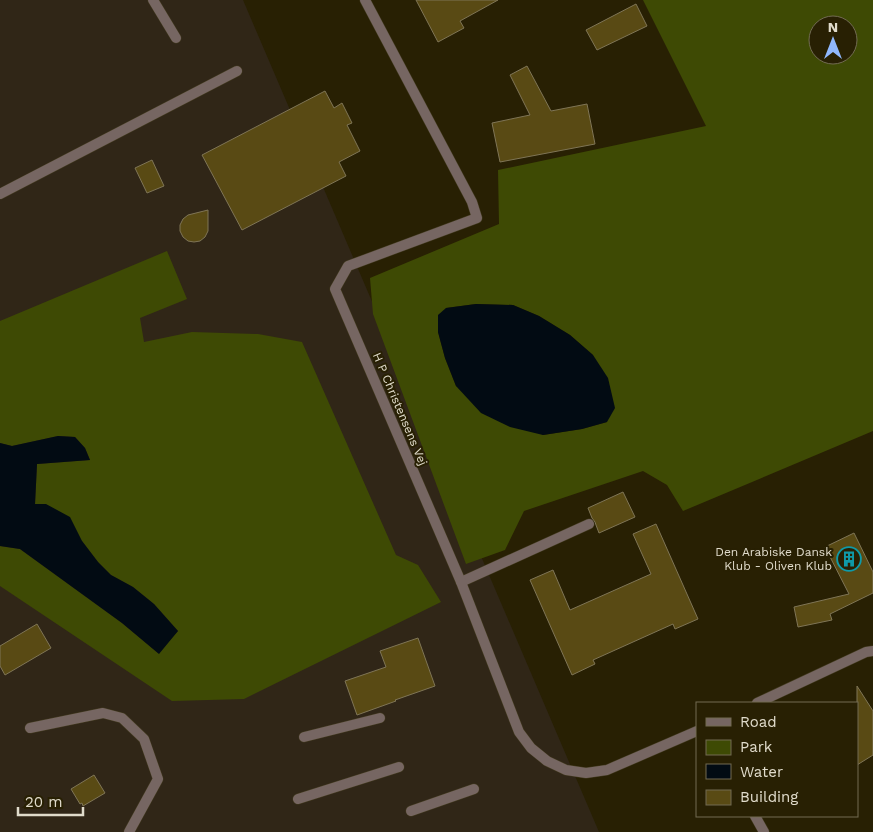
<svg xmlns="http://www.w3.org/2000/svg" width="873" height="832" viewBox="0 0 873 832" font-family="'Work Sans',sans-serif">
  <rect width="100%" height="100%" fill="#282003"/>
  <!-- industrial -->
  <polygon fill="#302617" points="0,0 243,0 599,832 0,832"/>
  <!-- green -->
  <g fill="#3e4a04" fill-rule="evenodd">
    <path d="M643,0H873V431L683,511L667,485L643,471L524,511L505,550L466,564L373,314L370,278L499,224L498,170L706,126ZM818,25H848V55H818ZM476,304L513,305L539,316L570,335L593,355L607,422L582,429L543,435L456,386L445,358L438,332L446,308Z"/>
    <polygon points="167,251 187,299 140,318 144,342 192,332 258,334 302,342 396,555 418,565 441,602 244,699 172,701 0,586 0,546 20,549 122,623 158,653 178,631 154,604 133,587 111,575 98,562 82,541 35,504 37,464 90,460 85,448 75,437 58,436 12,446 0,443 0,321"/>
  </g>
  <!-- water -->
  <g fill="#020b13">
    <polygon points="476,304 513,305 539,316 570,335 593,355 608,378 615,408 607,422 582,429 543,435 510,427 481,413 456,386 445,358 438,332 438,315 446,308"/>
    <polygon points="58,436 75,437 85,448 90,460 37,464 35,504 46,504 70,517 82,541 98,562 111,575 133,587 154,604 178,631 159,654 122,623 20,549 0,546 0,443 12,446"/>
  </g>
  <!-- building -->
  <g fill="#594a14" stroke="#7f7556">
    <polygon points="416,0 498,0 460,21 464,28 438,42"/>
    <polygon points="636,4 647,26 597,50 586,30"/>
    <polygon points="527,66 551,111 587,104 595,144 500,162 492,123 530,115 510,75"/>
    <polygon points="325,91 334,108 342,103 352,123 347,125 360,151 339,162 346,176 242,230 202,155"/>
    <polygon points="152,160 164,186 147,193 135,168"/>
    <polygon points="208,210 208,231 205,237 200,241 194,242 188,241 183,237 180,231 180,225 183,219 188,215"/>
    <polygon points="623,492 635,517 599,533 596,525 595,522 592,518 588,508"/>
    <polygon points="656,524 698,619 675,629 673,624 593,660 595,664 572,675 530,580 553,570 570,610 651,574 633,534"/>
    <polygon points="854,533 873,572 873,593 830,614 832,620 798,627 794,607 849,594 825,547"/>
    <polygon points="37,624 51,648 5,675 0,666 0,646"/>
    <polygon points="418,638 435,686 395,700 396,701 357,715 345,681 386,667 380,651"/>
    <polygon points="857,686 873,711 873,755 857,765"/>
    <polygon points="94,775 105,793 83,806 82,803 80,804 71,789"/>
  </g>
  <g fill="none" stroke-linecap="round" stroke-linejoin="round">
    <!-- service casing -->
    <g stroke="#423a1f" stroke-width="11">
      <g id="service">
        <polyline points="153,0 176,38"/>
        <polyline points="0,194 237,71"/>
        <polyline points="461,582 589,524"/>
        <polyline points="30,728 103,713 122,718 144,739 158,779 129,832"/>
        <polyline points="304,737 380,718"/>
        <polyline points="298,799 399,767"/>
        <polyline points="411,811 474,789"/>
      </g>
    </g>
    <!-- minor casing -->
    <g stroke="#423a1f" stroke-width="11">
      <g id="minor">
        <polyline points="365,0 472,202 477,218 348,266 335,289 461,582 519,732 531,748 547,761 566,770 586,773 607,770 697,731"/>
        <polyline points="757,703 866,652 873,651"/>
        <polyline points="755,816 764,832"/>
      </g>
    </g>
    <!-- service -->
    <use href="#service" stroke="#766662" stroke-width="10"/>
    <!-- minor -->
    <use href="#minor" stroke="#766662" stroke-width="10"/>
  </g>
  <!-- icons -->
  <defs>
    <g id="building-ring" transform="scale(1.25)"><circle r="9.5" fill="#282003" stroke="#0f9aa8" stroke-width="1.5"/><path d="M-4-6H4V6H1V3H-1V6H-4ZM-2.5-4.3h1.7v1.8h-1.7ZM.8-4.3h1.7v1.8H.8ZM-2.5-1h1.7V.8h-1.7ZM.8-1h1.7V.8H.8Z" fill="#0f9aa8"/></g>
  </defs>
  <g fill-rule="evenodd">
    <use href="#building-ring" x="849" y="559"/>
  </g>
  <g text-anchor="middle" dominant-baseline="central" stroke-width="4" stroke-linejoin="round" paint-order="stroke">
    <!-- street labels -->
    <g font-size="12" fill="#e0dbcb" stroke="#282003">
      <text transform="translate(400 409) rotate(67)">H P Christensens Vej</text>
    </g>
    <!-- poi labels -->
    <g font-size="12" fill="#e0dbcb" stroke="#282003" text-anchor="end">
      <text x="832" y="552">Den Arabiske Dansk<tspan x="832" dy="14">Klub - Oliven Klub</tspan></text>
    </g>
  </g>
  <!-- legend -->
  <rect x="696" y="702" width="162" height="115" fill="#282003" stroke="#726b53"/>
  <rect x="706" y="718" width="25" height="8" fill="#766662" stroke="#726b53"/>
  <text x="740" y="727" font-size="15" fill="#e0dbcb">Road</text>
  <rect x="706" y="740" width="25" height="15" fill="#3e4a04" stroke="#726b53"/>
  <text x="740" y="752" font-size="15" fill="#e0dbcb">Park</text>
  <rect x="706" y="764" width="25" height="15" fill="#020b13" stroke="#726b53"/>
  <text x="740" y="777" font-size="15" fill="#e0dbcb">Water</text>
  <rect x="706" y="790" width="25" height="15" fill="#594a14" stroke="#726b53"/>
  <text x="740" y="802" font-size="15" fill="#e0dbcb">Building</text>
  <!-- north arrow -->
  <g transform="translate(833 40)"><circle r="24" fill="#282003" stroke="#726b53"/>
  <path d="M0-4L9 19L0 12L-9 19Z" fill="#90b8fd"/>
  <text y="-8" font-size="14" font-weight="bold" text-anchor="middle" fill="#e0dbcb">N</text>
  </g>
  <!-- scale -->
  <path d="M18 807v8h65v-8" fill="none" stroke="#e0dbcb" stroke-width="2.5"/>
  <text x="25" y="807" font-size="15" fill="#e0dbcb" stroke="#282003" stroke-width="4" paint-order="stroke">20 m</text>
</svg>
